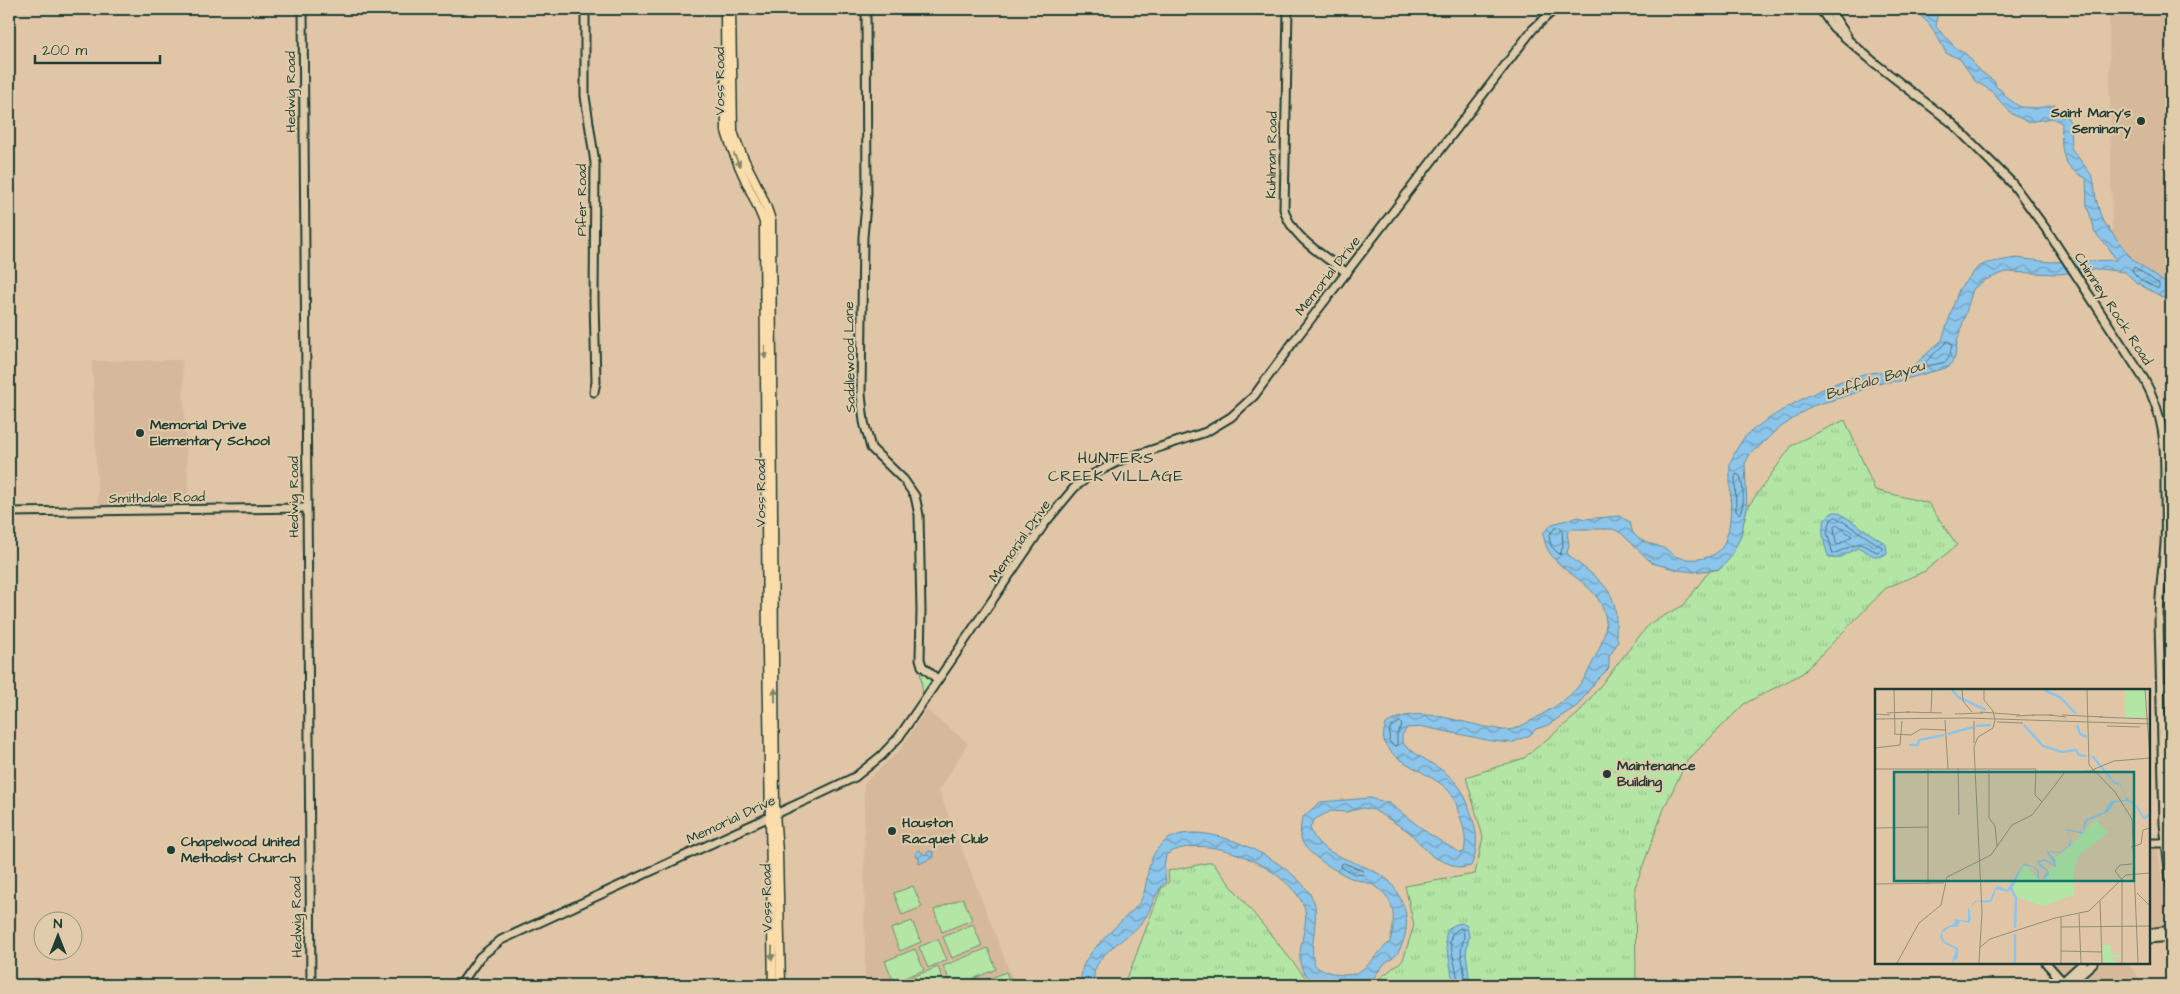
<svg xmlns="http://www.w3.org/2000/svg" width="2180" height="994" viewBox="0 0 2180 994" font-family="'Architects Daughter',sans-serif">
  <defs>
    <pattern id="grass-tufts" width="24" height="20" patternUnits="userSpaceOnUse" patternTransform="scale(1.25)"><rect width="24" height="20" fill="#b3e5a5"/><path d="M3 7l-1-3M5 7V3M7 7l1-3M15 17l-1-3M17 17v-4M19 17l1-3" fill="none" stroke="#9ac58f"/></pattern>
    <pattern id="water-waves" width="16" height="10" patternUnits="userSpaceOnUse" patternTransform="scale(1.25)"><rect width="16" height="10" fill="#8cc5eb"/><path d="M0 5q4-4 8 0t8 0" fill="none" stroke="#72a1bf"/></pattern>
  </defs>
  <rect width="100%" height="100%" fill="#e0c6a6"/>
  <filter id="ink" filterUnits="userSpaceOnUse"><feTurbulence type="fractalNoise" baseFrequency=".02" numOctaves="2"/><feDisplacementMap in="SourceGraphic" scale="10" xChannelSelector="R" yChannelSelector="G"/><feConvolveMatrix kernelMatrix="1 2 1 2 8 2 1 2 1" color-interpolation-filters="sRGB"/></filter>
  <g filter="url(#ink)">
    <!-- built -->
    <g fill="#d6b89b">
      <polygon points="2109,9 2171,9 2171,287 2133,260 2125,247 2112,234"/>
      <polygon points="182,360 189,504 98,506 92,361"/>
      <polygon points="926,710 968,743 939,791 1015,985 865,985 864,783 899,751"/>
      <polygon points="2149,847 2157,847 2170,916 2169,928 2149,930"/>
      <polygon points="2050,963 2081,963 2065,978"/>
      <polygon points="2101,963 2122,963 2130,966 2145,985 2074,985 2075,981 2093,966"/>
    </g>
    <!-- grass -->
    <g fill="url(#grass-tufts)" stroke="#69916c">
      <polygon points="1845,420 1875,490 1928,503 1957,545 1925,571 1886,588 1803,673 1744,704 1687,761 1665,806 1635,887 1636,985 1360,985 1375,982 1403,960 1414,925 1405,886 1475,874 1483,837 1466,777 1524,758 1578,714 1649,624 1684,605 1709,571 1720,569 1740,538 1747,508 1793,444"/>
      <polygon points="920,669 934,681 923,696"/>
      <polygon points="1212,862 1309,982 1323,985 1122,985 1130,971 1161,889 1169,882 1168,871"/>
    </g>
    <!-- pitch -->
    <g fill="#b3e5a5" stroke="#69916c">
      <polygon points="913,886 922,907 902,915 894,893"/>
      <polygon points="963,898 972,920 942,932 934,910"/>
      <polygon points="912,921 921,942 900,951 891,929"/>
      <polygon points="973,924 982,946 952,958 943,937"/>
      <polygon points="938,939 947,960 928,968 919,947"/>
      <polygon points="988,948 996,969 959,985 952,985 943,966"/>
      <polygon points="915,949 924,970 894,982 885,961"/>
      <polygon points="938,967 945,985 892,985"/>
      <polygon points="1006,972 1012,985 973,985"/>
    </g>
    <!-- water -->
    <g fill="url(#water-waves)" stroke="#608fa2">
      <path d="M1915,9H1929L1937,16L1936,27L1958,50L1966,54L1973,62L1975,67L1995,82L1996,87L2001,90L2006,97L2020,107L2037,108L2055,105L2063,110L2070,122L2071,148L2093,177L2096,199L2102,220L2133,260L2171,287V302L2137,283L2125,272L2100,269L2059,274L2006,272L1985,280L1973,289L1957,342L1955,357L1949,367L1899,381L1876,383L1853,394L1812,406L1775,431L1758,448L1752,451L1745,463L1747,508L1740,538L1730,558L1720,569L1693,572L1678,570L1652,563L1621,533L1613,529H1572L1567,532L1569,545L1567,553C1583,570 1608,580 1614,604C1618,617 1614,630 1618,642L1609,657V668L1596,681L1577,706L1548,725L1536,729L1530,735L1511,743L1492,741L1424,727L1407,728L1402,735V743C1419,759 1447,768 1460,788C1466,797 1469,807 1472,817C1478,834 1478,850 1471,866L1460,868L1433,857L1408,831L1374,810L1363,808L1346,812L1331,811L1315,819L1310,827C1317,859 1366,860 1389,881C1395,887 1401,899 1404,907C1409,923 1406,940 1397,954C1394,958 1389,960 1385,963C1380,969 1376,975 1371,981C1353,986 1315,991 1303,971C1293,955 1311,923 1304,906C1287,867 1204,829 1166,855L1164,867L1166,882C1154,892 1153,908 1143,921C1127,942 1089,953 1094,985H1081C1081,980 1081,972 1083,966C1089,950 1123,920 1136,907C1152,891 1141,862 1163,843C1197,811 1300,863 1314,902C1320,919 1305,960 1318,968C1321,971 1328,971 1332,973C1364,982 1369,959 1390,942C1396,920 1396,897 1373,885C1367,882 1360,881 1354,879C1340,874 1307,855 1302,841C1299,833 1301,826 1302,818L1320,802L1370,798L1389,803L1429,834L1460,853L1464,852C1467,839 1464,826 1459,814C1457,808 1456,800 1452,795C1439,775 1392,763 1385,743C1382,737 1384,730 1386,724C1416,703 1459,723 1492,728C1497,728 1502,731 1507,730C1518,730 1541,715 1551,709C1571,696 1580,688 1591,666C1598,651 1609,632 1605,615C1597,581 1560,575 1547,548C1545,544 1544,538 1543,533L1552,524L1579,517L1585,519L1619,516L1630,522C1631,526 1632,531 1633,533C1642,545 1656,543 1667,550C1669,551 1671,553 1673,555C1686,562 1713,561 1722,547C1734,526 1730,500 1730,476C1730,472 1729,465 1731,461C1733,455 1740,443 1744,438C1761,418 1866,359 1889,375L1911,368L1942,340L1959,289L1978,267L1987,263L2016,258L2050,262L2116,260L2109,248L2094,232V227L2087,206L2086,178C2060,167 2061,148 2062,123L2052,118L2028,122L2012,114L1989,89L1976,82L1960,59L1946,53C1941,43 1936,33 1929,24C1924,18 1918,15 1915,9Z"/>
      <path d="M1834,512H1838L1886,544L1887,553C1877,562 1869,552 1859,548C1849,550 1838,564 1828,556C1824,542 1816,520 1834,512Z"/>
      <polygon points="919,850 925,855 929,851 933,852 934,857 919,864 919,858 916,855 916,852"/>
      <path d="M1462,923L1467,926L1469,937L1466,952L1470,985H1455C1451,976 1451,968 1449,958C1446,944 1439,926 1462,923Z"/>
    </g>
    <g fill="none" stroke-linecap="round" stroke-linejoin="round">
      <!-- shore -->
      <g stroke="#4b737d" stroke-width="1">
        <polygon points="2136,268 2159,284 2159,288 2156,288 2140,279 2132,271 2133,268"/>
        <polygon points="1948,341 1952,344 1950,355 1946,362 1927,366 1926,362"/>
        <path d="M1737,474L1740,476C1743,486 1746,505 1739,514L1736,511L1735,477Z"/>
        <polygon points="1836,517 1882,547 1882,550 1877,552 1859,543 1833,554 1827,532 1831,520"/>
        <polygon points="1837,525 1852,536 1838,545 1836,543 1834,527"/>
        <polygon points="1555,528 1560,527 1562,529 1563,546 1560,555 1551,546 1549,536"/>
        <polygon points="1400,722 1402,725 1397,734 1397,745 1394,746 1389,741 1390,728"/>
        <polygon points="1344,863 1363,871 1364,875 1355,874 1342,868 1341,865"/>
        <polyline points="1459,985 1450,941 1452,934 1460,928 1463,929 1464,936 1461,952 1466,985"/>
      </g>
      <!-- secondary casing -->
      <g stroke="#1f3d34" stroke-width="11">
        <g id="secondary">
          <polyline points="303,9 311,985"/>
          <polyline points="585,9 585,96 595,163 594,300 596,382 594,392"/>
          <polyline points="866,9 867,194 863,237 861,394 864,422 871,448 904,480 915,496 919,515 921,611 920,659 922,666 937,679"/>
          <path d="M1288,9L1284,209C1291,238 1325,256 1347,273"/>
          <path d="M1820,9L1833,27L1876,64L1952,123L2012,183L2046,229L2144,379C2166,420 2165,446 2165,490C2165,508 2166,526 2165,544C2163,570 2159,595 2159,621L2164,824L2171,888"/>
          <polyline points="1829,9 1847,36"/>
          <polyline points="9,512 306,508"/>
          <polyline points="2161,686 2171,686"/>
          <polyline points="2149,843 2165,843"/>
          <polyline points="2149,933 2171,930"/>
          <polyline points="2149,939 2171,937"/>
          <polyline points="2046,963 2064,983"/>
          <polyline points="460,985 480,957 501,940 815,796 855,777 881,756 899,737 1045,523 1074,488 1088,477 1121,460 1206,432 1231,417 1254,396 1294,341 1533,29 1555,9"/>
          <polyline points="2059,985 2083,963"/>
          <polyline points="2068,985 2093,963"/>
        </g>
      </g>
      <!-- primary casing -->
      <g stroke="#1f3d34" stroke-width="11">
        <g id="primary">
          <path d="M725,9L726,131C735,163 752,191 764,222L767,652L773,985"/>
          <path d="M731,9L733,131C742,163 763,189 771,221L775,813L778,852L781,985"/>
        </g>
      </g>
      <!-- secondary -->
      <use href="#secondary" stroke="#e0ccaa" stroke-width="7"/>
      <!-- primary -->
      <use href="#primary" stroke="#fbddab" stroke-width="8"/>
    </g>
    <!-- one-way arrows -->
    <defs><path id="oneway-solid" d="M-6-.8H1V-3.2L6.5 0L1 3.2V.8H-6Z" transform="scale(1.25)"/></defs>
    <g fill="#82856a">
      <use href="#oneway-solid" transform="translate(737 160) rotate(63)"/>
      <use href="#oneway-solid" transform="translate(765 352) rotate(89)"/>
      <use href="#oneway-solid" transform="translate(775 695) rotate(-90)"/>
      <use href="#oneway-solid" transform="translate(772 953) rotate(90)"/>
    </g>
  </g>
  <!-- markers -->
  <g fill="#1f3d34" stroke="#e0ccaa" stroke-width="2">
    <circle cx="2141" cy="121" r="5"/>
    <circle cx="140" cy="433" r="5"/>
    <circle cx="1607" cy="774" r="5"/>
    <circle cx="892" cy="831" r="5"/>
    <circle cx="171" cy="850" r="5"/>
  </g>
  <g text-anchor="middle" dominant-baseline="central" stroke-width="4" stroke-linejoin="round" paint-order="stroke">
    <!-- street labels -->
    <g font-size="14" fill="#1f3d34" stroke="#e0ccaa">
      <text transform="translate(720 81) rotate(-90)">Voss Road</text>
      <text transform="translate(291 92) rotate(-90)">Hedwig Road</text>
      <text transform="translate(1272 155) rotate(-89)">Kuhlman Road</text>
      <text transform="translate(582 200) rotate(-90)">Pifer Road</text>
      <text transform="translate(1328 276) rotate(-52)">Memorial Drive</text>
      <text transform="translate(2113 309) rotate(57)">Chimney Rock Road</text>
      <text transform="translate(850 357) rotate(-91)">Saddlewood Lane</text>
      <text transform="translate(761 493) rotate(-90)">Voss Road</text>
      <text transform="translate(294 497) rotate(-90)">Hedwig Road</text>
      <text transform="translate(157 498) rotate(-1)">Smithdale Road</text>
      <text transform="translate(1020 541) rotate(-55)">Memorial Drive</text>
      <text transform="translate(731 820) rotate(-25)">Memorial Drive</text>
      <text transform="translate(767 898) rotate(-91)">Voss Road</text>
      <text transform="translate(297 917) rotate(-91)">Hedwig Road</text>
    </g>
    <!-- poi labels -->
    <g font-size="14" font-weight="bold" fill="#1f3d34" stroke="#e0ccaa" text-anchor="start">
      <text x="2131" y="113" text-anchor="end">Saint Mary's<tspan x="2131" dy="16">Seminary</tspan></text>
      <text x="150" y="425">Memorial Drive<tspan x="150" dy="16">Elementary School</tspan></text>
      <text x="1617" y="766">Maintenance<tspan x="1617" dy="16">Building</tspan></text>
      <text x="902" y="823">Houston<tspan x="902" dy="16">Racquet Club</tspan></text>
      <text x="181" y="842">Chapelwood United<tspan x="181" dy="16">Methodist Church</tspan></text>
    </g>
    <!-- water labels -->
    <g font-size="15" font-style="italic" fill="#24443d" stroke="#e0ccaa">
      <text transform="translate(1875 380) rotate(-17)">Buffalo Bayou</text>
    </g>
    <!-- quarter labels -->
    <g font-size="16" letter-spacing="1" fill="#1f3d34" stroke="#e0ccaa">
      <text x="1116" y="458">HUNTERS<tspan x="1116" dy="18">CREEK VILLAGE</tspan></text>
    </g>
  </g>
  <!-- overview -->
  <g transform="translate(1875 689)">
    <rect width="275" height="275" fill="#e0c6a6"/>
    <path d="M222,129L225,136L234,143L204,166L199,180V206L168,217L142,208L137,199L147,178L152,177L163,191L170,190L174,180L181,178L180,168L192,161Z" fill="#b3e5a5"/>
    <path d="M250,1H270V28L250,29Z" fill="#b3e5a5"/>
    <path d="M227,256H236V265H247V268H236L243,274H228Z" fill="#b3e5a5"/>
    <path d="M215,66L219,67L240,93L246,95L250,107L263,118L269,128L275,123L273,129L268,130L261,118L253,112L240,113L233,123L212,132L208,145L191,141L196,149V156L185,164L173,163L180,170L181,178L170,172L163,173L173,181L174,185L170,190L162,189V182L158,178L148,176L139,196L133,203L121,200L117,212L112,214L102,212L94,219L96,229L94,234L85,232L83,238H75L67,244L69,252L83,259V269L77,274L81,260L68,254L65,247L68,240L80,234L79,230L93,232V220L100,212L115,211L120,199L123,197L132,201L149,174L160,178L164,182V189L168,190L172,182L164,177L162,172L170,170L180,176L171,162L185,163L193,157L196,150L190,140L208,143L209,133L213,129L229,123L236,112L251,111L246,96L240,95L233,88Z" fill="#8cc5eb"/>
    <path fill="none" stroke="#8cc5eb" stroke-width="2.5" d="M77,1L83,8L111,21M169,1L185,8L201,25M149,36L168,57L187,63L201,61L204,66L211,67M202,36L205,45L212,48M101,37L116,36M73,45L98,38M34,56H43L44,51L69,46M136,199L141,209L140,239M140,274V245"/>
    <path fill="none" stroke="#938f78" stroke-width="1" d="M19,1L20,45M87,1L88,12L97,23M212,1L214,76L240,103L257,130L263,274M270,1L275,69M31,23L67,24M56,23L57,1M105,23L145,26M12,24L35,23M0,25L15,26M80,25L108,24M157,26H178M174,26L191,28M187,26L228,28M141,27L160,26M224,28L275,30M0,30L92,29L275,35M70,31L73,80M122,33L148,34M232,37L265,38M19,45L36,46L46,40L70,41M99,54V32M0,59L25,56L27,32M83,79L84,126M0,80H161L160,106L167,113M53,80V194M114,81V129L120,137L122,157M217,81L239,72L275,69M0,139L53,138M256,158L266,155L268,141L275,139M0,195L69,194M262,204L275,217M225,212L227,274M204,225L206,274M186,228V274M186,238L275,237M104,259L115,250L180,229L214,222L251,186L275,184M186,262L227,263M22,274L44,234L66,216L72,188L116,166L137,136L157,126L190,83L218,82M104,274L107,223L99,58L103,48L118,39L120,31L118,22L109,11V1M247,274V191L240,182L245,176L257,175"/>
    <path fill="#0f766e" fill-opacity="0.15" stroke="#0f766e" stroke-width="2.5" d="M19,83H259V192H19Z"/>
    <rect width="275" height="275" fill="none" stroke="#1f3d34" stroke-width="2.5"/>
  </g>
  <!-- margin -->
  <rect width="2180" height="994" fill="none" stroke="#e0ccaa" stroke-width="30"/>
  <rect x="15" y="15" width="2150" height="964" fill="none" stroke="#1f3d34" stroke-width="2" filter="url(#ink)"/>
  <!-- north arrow -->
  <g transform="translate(58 936)"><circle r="24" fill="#e0ccaa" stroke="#93937b"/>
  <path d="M0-4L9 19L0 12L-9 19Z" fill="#1f3d34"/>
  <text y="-8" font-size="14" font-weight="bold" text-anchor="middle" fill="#1f3d34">N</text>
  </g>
  <!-- scale -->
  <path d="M35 55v8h125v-8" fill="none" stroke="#1f3d34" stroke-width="2.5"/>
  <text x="42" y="55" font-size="15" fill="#1f3d34" stroke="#e0ccaa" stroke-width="4" paint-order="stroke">200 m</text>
</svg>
